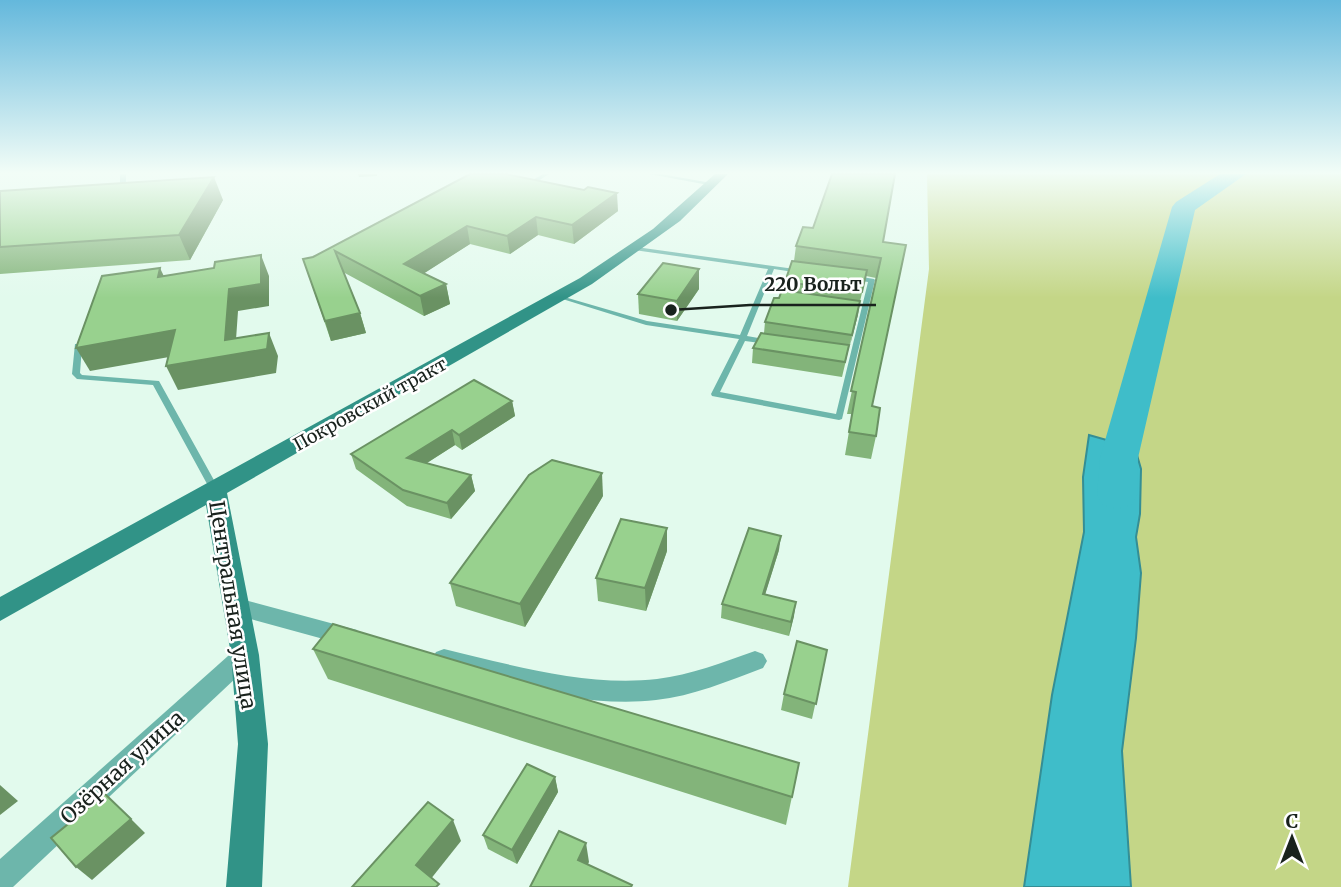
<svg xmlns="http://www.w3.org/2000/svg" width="1341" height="887" viewBox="0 0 1341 887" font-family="Merriweather,serif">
  <rect width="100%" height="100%" fill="#e2faed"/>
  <!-- green -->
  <polygon fill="#c4d687" points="927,174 1341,174 1341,887 848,887 929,269"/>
  <!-- water -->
  <polygon fill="#3fbdc9" stroke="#348e95" stroke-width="2" points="1089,435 1135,448 1141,469 1140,514 1136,537 1141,573 1136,638 1122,751 1131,887 1024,887 1052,695 1084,532 1083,477"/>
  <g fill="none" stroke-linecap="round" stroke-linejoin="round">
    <!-- river -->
    <polygon fill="#3fbdc9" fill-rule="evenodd" points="1220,174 1246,174 1195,210 1138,458 1137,495 1131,505 1117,509 1103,505 1097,495 1100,458 1172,207 1176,202"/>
    <!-- lane -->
    <g fill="#6db6ab" fill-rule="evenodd">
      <polygon points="120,174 126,174 126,193 123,195 120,193"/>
      <polygon points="543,174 549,174 535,183 531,183 531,181"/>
      <polygon points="649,174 661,174 717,184 714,186"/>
      <polygon points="636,247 802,270 802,272 800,273 774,269 747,336 769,340 773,342 769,344 745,341 720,392 836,414 868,282 856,280 853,278 856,276 874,279 875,280 842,419 839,420 712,396 711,394 739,339 646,325 556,297 559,295 561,296 647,321 740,335 768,269 634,250 634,248"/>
      <polygon points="75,344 78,344 82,346 80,373 82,375 159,381 220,491 218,493 212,493 153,385 77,379 72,374"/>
    </g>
    <!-- street -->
    <g fill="#6db6ab" fill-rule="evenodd">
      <polygon points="237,598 349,628 357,630 360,637 357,644 349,646 229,613 226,607 229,601"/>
      <polygon points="245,645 253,648 257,655 253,662 13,887 0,887 0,859 237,648"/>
      <path d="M444,649C512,665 586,687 657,679C691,675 723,662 755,651L763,654L767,661L763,668C728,681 693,696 656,700C585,708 512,685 444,669L436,666L432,659L436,652Z"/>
    </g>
    <!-- secondary -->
    <polygon fill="#319387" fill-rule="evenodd" points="715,174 728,174 680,221 592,284 227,493 259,655 268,744 262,887 226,887 238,744 231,655 206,505 0,621 0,597 580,278 653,229"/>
  </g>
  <!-- wall -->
  <g fill="#83b47a">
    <polygon points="584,190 618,211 574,244 538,235 510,254 470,244 424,273 446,284 450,304 424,316 343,272 360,313 366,333 331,341 303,259"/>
    <polygon points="0,191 223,200 190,260 0,274"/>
    <polygon points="883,242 872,406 876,436 871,459 845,455 852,414 847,414 876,278 866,276 842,377 752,363 753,348 764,333 765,322 784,290 785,282 794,261 796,246"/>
    <polygon points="699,289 677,321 639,314 638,294"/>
    <polygon points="512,401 515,416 462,450 455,445 427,463 471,475 475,491 451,519 407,506 356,469 351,454"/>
    <polygon points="603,496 525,627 456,606 450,583"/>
    <polygon points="779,550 765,594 794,616 789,636 721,618 722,604"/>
    <polygon points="667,551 646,611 598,601 596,578"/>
    <polygon points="313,649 799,763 786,825 328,679"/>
    <polygon points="827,650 812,719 781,710 784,694"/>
    <polygon points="555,777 558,792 517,864 488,849 483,835"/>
  </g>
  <!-- shaded-wall -->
  <g fill="#6a9263">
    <polygon points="358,174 377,174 377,176 359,177"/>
    <polygon points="214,177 223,200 190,260 179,235"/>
    <polygon points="617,193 618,211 574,244 572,225"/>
    <polygon points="536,217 538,235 510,254 507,236"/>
    <polygon points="467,226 470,244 409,283 404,264"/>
    <polygon points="261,255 269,276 269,306 238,311 235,354 269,333 278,356 276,373 178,390 166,366 225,340 229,289"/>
    <polygon points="160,268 170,289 158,277"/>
    <polygon points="699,269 699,289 677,321 677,301"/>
    <polygon points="446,284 450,304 424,316 420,296"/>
    <polygon points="860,301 858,315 849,349 852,335"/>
    <polygon points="360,313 366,333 331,341 325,321"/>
    <polygon points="175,330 186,354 90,371 76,348"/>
    <polygon points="512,401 515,416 462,450 459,435"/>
    <polygon points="452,430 455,445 411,473 407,458"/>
    <polygon points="602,473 603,496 525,627 520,604"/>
    <polygon points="471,475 475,491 451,519 447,503"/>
    <polygon points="667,528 667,551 646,611 645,588"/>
    <polygon points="781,536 779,550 761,608 763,594"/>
    <polygon points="796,602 794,616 789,636 791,622"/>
    <polygon points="555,777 558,792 517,864 512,850"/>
    <polygon points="0,785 18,801 0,815"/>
    <polygon points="131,819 145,833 92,880 76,867"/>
    <polygon points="453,820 461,841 426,885 416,865"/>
    <polygon points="586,843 589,862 581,879 578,860"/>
  </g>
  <!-- building -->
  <g fill="#98d18e" stroke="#6a9263" stroke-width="2">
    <polygon points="470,174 506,174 584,190 588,187 617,193 572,225 536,217 507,236 467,226 404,264 446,284 420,296 335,251 360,313 325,321 303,259 313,257"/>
    <polygon points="832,174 895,174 883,242 906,245 872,406 880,408 876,436 849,432 856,392 851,391 881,258 796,246 803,227 813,228"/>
    <polygon points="214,177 179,235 0,247 0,191"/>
    <polygon points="261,255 261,284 229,289 225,340 269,333 267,349 166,366 175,330 76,348 102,276 160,268 158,277 214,268 215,262"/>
    <polygon points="792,261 867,270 862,292 785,282"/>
    <polygon points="663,263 699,269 677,301 638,294"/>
    <polygon points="782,290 860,301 852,335 765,322 774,298 779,298"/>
    <polygon points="761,333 849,345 845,362 753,348"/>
    <polygon points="474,380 512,401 459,435 452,430 407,458 471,475 447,503 403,490 351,454"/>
    <polygon points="552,460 602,473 520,604 450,583 529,475"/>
    <polygon points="621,519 667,528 645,588 596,578"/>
    <polygon points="749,528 781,536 763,594 796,602 791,622 722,604"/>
    <polygon points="333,624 799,763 792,797 313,649"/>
    <polygon points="797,641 827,650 816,704 784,694"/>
    <polygon points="527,764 555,777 512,850 483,835"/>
    <polygon points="105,794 131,819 76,867 51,838"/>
    <polygon points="428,802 453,820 416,865 439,884 436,887 352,887"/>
    <polygon points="559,831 586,843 578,860 632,885 631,887 530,887"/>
  </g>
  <!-- sky -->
  <linearGradient id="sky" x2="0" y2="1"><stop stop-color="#64b8dc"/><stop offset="0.58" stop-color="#f2fdf7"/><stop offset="1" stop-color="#f2fdf7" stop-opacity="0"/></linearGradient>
  <rect width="1341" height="298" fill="url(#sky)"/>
  <g text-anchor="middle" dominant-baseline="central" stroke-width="5" stroke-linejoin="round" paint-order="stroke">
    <!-- street labels -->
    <g font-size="18" fill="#19221d" stroke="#fff">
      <text transform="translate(370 404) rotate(-29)">Покровский тракт</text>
    </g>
    <!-- near-street labels -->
    <g font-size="21" fill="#19221d" stroke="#fff">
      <text transform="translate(233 605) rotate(81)">Центральная улица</text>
      <text transform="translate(122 767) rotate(-42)">Озёрная улица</text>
    </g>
  </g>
  <!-- callouts -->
  <path fill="none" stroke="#19221d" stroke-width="2.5" d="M671 310L750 305H876"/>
  <circle fill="#19221d" stroke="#fff" stroke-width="2.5" cx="671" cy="310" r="7"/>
  <g font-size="19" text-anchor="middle" font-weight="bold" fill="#19221d" stroke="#fff" stroke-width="5" stroke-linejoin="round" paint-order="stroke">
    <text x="813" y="291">220 Вольт</text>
  </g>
  <!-- north arrow -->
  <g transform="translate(1292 838)" stroke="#ffffff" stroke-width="5" paint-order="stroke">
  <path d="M0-5L12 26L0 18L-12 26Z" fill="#19221d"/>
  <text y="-10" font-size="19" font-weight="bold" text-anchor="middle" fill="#19221d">С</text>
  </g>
</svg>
